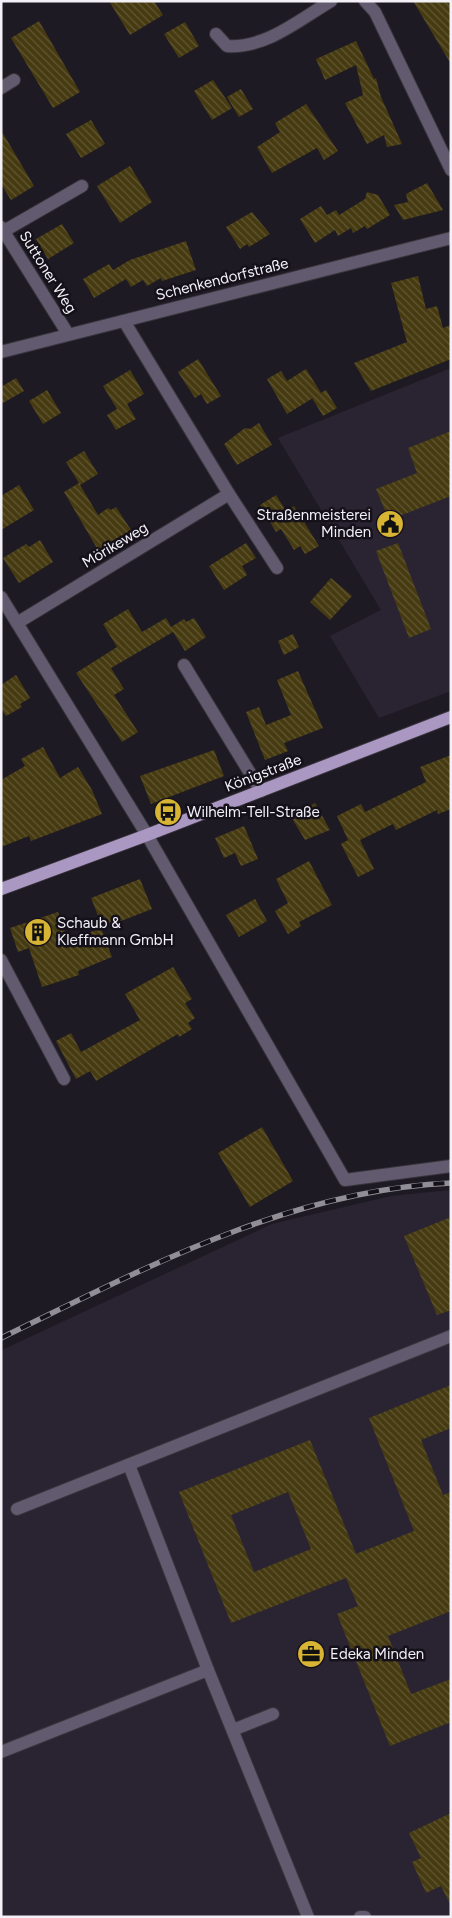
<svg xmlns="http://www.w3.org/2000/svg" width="452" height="1918" viewBox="0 0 452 1918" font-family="Figtree,sans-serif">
  <defs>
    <pattern id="building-back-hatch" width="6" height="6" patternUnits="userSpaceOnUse" patternTransform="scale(1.25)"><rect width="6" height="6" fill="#463a10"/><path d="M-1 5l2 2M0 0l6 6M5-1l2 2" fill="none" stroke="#615734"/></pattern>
  </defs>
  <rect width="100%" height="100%" fill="#1e1a23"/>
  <!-- built -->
  <g fill="#2a2432">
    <polygon points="451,368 451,691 379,718 330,636 381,610 278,438"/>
    <polygon points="451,1190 451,1917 1,1917 1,1348 2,1350 272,1224 391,1196"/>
  </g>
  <!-- building -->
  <g fill="url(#building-back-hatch)" fill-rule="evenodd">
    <polygon points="109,1 154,1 163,15 130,35"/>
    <polygon points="413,1 451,1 451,64"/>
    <polygon points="39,21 80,92 53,108 11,38"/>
    <polygon points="185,22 199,46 179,58 164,34"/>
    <polygon points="356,41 374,79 376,78 381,97 402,144 387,147 384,135 367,144 345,103 363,95 356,65 325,80 316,59"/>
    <polygon points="213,80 232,108 212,120 194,91"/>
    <polygon points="241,89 253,109 239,117 227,97"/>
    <polygon points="306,104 338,151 324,160 317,148 272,173 257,147 280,132 275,123"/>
    <polygon points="91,120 105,144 81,158 66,134"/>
    <polygon points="1,130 34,186 11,200 1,184"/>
    <polygon points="130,166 152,202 120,223 97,186"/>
    <polygon points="427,183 443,210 403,220 394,205 408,202 406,194"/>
    <polygon points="367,192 378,195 390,215 367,229 365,226 353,233 351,228 338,236 335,230 315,243 300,219 321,206 327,215 336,210 339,215 365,199"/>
    <polygon points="252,212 270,234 249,247 247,244 240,249 226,227"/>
    <polygon points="62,224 74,243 48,259 36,239"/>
    <polygon points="186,241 196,270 162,281 161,278 147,286 143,280 131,287 126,279 94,298 83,279 109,264 113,270 130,260"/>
    <polygon points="418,276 426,309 437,306 443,328 451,325 451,359 371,391 354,363 407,342 391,283"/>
    <polygon points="198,359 221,396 207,404 201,394 195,398 178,372"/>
    <polygon points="306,369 321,393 287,414 267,379 281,371 287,381"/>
    <polygon points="130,370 144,394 127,404 136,419 116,430 107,415 117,409 103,386"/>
    <polygon points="16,378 24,391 1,404 1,387"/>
    <polygon points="47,390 61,413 43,424 29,401"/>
    <polygon points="326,390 337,408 323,416 312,398"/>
    <polygon points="259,423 272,445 237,465 224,444 245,428 250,429"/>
    <polygon points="451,431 451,496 389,520 376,489 417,473 408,448"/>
    <polygon points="84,451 98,474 80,485 98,515 108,508 111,510 116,507 131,530 98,550 64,492 79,483 66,462"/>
    <polygon points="19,485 34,510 1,530 1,496"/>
    <polygon points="276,495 286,511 294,506 319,546 305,554 300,546 294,550 281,529 276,532 260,505"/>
    <polygon points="40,540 53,562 19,583 3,558 26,544 29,547"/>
    <polygon points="246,543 256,558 242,566 247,575 224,590 209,566"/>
    <polygon points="398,543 431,629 409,638 376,551"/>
    <polygon points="331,578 352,596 330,620 310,602"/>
    <polygon points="128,609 142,632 166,618 171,627 184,619 186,622 194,618 206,637 185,651 173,632 111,668 124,689 114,695 138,732 122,742 76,673 117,647 103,624"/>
    <polygon points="293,634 299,647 284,655 278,641"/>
    <polygon points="298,671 323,728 284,743 288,751 265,760 246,712 259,707 266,725 291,715 277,680"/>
    <polygon points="16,675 30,698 20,704 22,707 6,716 1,709 1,685"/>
    <polygon points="43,747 60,778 78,767 92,790 102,814 31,841 29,836 1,847 1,780 25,766 21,759"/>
    <polygon points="214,750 224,776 151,804 140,776"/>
    <polygon points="451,755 451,809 438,814 437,810 396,830 393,824 360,840 374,869 358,877 341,844 348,840 337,816 361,804 365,812 426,782 420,767"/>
    <polygon points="315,803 330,830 305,840 290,815"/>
    <polygon points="244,826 258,859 241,866 235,853 224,858 215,838"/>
    <polygon points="309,861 332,905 299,922 301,926 288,934 275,911 288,903 276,879"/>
    <polygon points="140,879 152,909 103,928 91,898"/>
    <polygon points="255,899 267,921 239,937 226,915"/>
    <polygon points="58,912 68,941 101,928 112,957 78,971 79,975 42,987 29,948 18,952 10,928"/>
    <polygon points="173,967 192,999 185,1003 195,1018 188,1023 192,1029 179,1037 178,1034 96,1081 90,1071 76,1079 56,1041 71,1033 81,1052 140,1020 125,994"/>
    <polygon points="262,1127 293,1181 250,1207 218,1153"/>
    <polygon points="451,1217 451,1310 437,1315 404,1236"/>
    <path d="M451,1385V1428L421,1440L443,1495L451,1492V1611L388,1636L411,1694L451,1679V1722L390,1746L337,1614L358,1606L346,1578L231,1623L179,1492L310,1440L356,1554L414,1531L369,1418ZM288,1492L311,1549L254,1572L231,1515Z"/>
    <polygon points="451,1813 451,1906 441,1886 426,1893 412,1862 421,1858 409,1833"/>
  </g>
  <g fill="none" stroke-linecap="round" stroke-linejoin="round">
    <!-- minor casing -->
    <g stroke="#38343c" stroke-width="14">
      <g id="minor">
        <polyline points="365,1 375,12 451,170"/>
        <path d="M216,34L227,46C265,49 299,20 331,1"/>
        <polyline points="1,88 14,80"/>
        <polyline points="1,227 68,334"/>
        <polyline points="4,231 82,186"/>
        <polyline points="124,321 229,494 277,568"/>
        <polyline points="1,352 451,238"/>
        <polyline points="1,597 147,835 345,1180 451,1166"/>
        <polyline points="17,623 229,494"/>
        <polyline points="184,665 261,791"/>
        <polyline points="1,960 64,1079"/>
        <polyline points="129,1465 208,1670 308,1917"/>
        <polyline points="17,1509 451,1336"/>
        <polyline points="233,1730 273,1714"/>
        <polyline points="1,1752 208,1670"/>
        <polyline points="360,1917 365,1917"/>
      </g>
    </g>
    <!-- major casing -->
    <g stroke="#38343c" stroke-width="14">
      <polyline id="major" points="1,889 147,835 451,717"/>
    </g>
    <!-- minor -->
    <use href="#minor" stroke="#625a6f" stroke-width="12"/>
    <!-- major -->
    <use href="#major" stroke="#aa98c3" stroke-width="12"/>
    <!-- rail casing -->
    <g stroke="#918e95" stroke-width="5.5">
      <path id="rail" d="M1,1338C143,1269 290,1190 451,1183"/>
    </g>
    <!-- rail -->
    <use href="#rail" stroke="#15111a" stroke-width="4" stroke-dasharray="11" stroke-linecap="butt"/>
  </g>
  <!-- icons -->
  <defs>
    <g id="civic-disc" transform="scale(1.4375)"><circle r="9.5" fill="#d7b434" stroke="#15111a"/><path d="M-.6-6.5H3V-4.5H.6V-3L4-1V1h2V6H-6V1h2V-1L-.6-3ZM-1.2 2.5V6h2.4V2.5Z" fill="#111"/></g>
    <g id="bus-disc" transform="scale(1.4375)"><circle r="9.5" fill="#d7b434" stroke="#15111a"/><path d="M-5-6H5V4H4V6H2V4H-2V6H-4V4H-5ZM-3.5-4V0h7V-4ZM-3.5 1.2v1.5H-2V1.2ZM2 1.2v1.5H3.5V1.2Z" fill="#111"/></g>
    <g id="building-disc" transform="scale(1.4375)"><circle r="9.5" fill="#d7b434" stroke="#15111a"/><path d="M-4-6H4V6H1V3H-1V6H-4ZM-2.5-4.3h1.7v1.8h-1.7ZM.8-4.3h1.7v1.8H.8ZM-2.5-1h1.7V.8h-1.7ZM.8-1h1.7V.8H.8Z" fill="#111"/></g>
    <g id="office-disc" transform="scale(1.4375)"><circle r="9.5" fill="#d7b434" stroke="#15111a"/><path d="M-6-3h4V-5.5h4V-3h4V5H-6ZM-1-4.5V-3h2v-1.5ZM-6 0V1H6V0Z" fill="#111"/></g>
  </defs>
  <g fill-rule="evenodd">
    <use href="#civic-disc" x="390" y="524"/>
    <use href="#bus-disc" x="168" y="812"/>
    <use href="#building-disc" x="38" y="932"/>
    <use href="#office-disc" x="311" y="1654"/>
  </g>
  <g text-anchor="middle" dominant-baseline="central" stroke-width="5" stroke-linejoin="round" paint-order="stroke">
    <!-- street labels -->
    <g font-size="15" fill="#f3f1f7" stroke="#15111a">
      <text transform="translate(48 272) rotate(58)">Suttoner Weg</text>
      <text transform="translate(222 279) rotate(-14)">Schenkendorfstraße</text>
      <text transform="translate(115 545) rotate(-31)">Mörikeweg</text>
      <text transform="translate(263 773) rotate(-21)">Königstraße</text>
    </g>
    <!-- poi labels -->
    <g font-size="15" fill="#f3f1f7" stroke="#15111a" text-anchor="start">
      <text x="371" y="515" text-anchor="end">Straßenmeisterei<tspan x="371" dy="17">Minden</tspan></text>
      <text x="187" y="812">Wilhelm-Tell-Straße</text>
      <text x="57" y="923">Schaub &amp;<tspan x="57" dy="17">Kleffmann GmbH</tspan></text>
      <text x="330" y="1654">Edeka Minden</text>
    </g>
  </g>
  <!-- border -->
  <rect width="452" height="1918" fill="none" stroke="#f3f1f7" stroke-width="5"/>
</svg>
